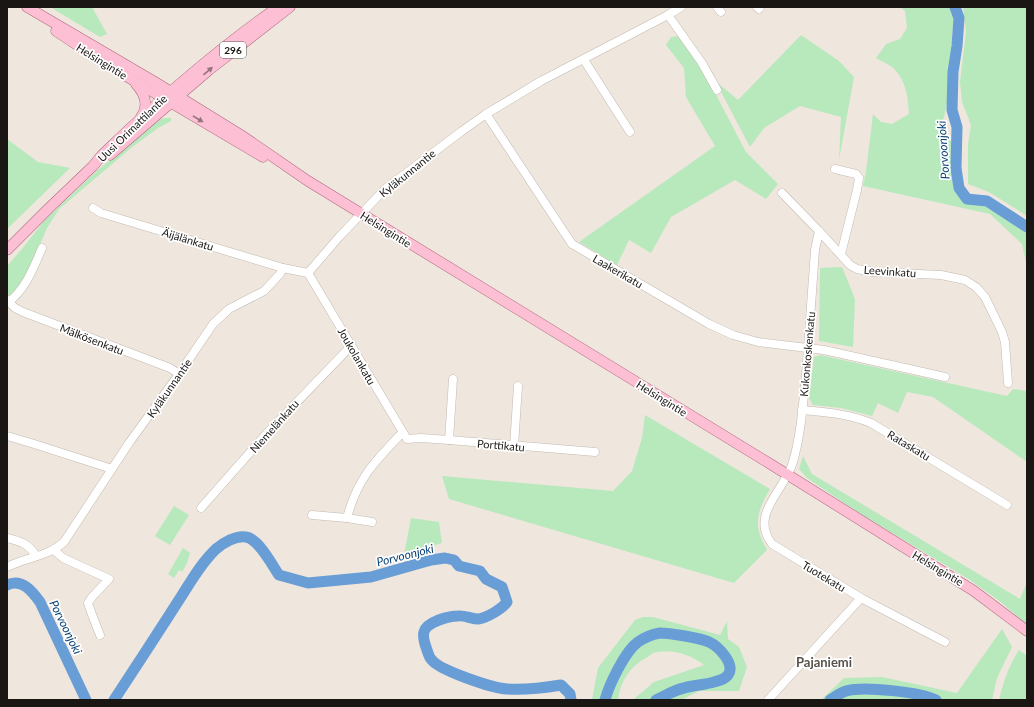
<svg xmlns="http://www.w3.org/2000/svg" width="1034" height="707" viewBox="0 0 1034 707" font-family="Lato,sans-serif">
  <rect width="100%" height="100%" fill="#efe6dd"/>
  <!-- green -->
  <g fill="#b7e9bd">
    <polygon points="50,7 92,7 107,34 100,37"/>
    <path d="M900,7H950L954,12L947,103L944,117L938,131L951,141V167L954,190L965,202L982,204L1027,231V267L1022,244L990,214L863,186L866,171L873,114L881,122L892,124L909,114C908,97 906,79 892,67C888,64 881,61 876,58L886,44L900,39L907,28L905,11Z"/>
    <polygon points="963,7 1027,7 1027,216 989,192 968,184 968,144 971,125 962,102 960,82 966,32"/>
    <polygon points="801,35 839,61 854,77 839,160 841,117 800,106 764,128 750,147 720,90 719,84 738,100"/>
    <polygon points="679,36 695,60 713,89 746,152 778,184 766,199 735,180 671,217 651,253 629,240 617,265 579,242 715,146 686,97 684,68 666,45 671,37"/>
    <polygon points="166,118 171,118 171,121 158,128 131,148 59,209 47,228 31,266 13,295 8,295 7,266 22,249 44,221 99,169 153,125 161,119"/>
    <polygon points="7,139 38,162 70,168 7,229"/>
    <polygon points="842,267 855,299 853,347 819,341 820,268"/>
    <polygon points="820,355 1007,396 1013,389 1027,391 1027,462 933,397 907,392 898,413 878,403 872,416 841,408 813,405 809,398 814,357"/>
    <path d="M645,415L770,489C756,513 753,526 767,550L734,583L449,499L442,476L613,491L632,471L642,438Z"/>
    <polygon points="803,456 812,474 1020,599 1027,582 1027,625 1002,603 970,580 859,513 807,478 799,469"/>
    <polygon points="174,506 189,515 170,545 155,536"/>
    <polygon points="411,518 439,522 442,543 404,555"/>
    <polygon points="183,548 190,553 187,563 182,572 179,570 174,578 168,574"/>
    <path d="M643,617H653L720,635L727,621L728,639L739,647L747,667L739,691H699L681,700H634L635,698L654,682L704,665C692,655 673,649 657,652C653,652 649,656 646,658C630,666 620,682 618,700H592L598,668L635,620Z"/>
    <polygon points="1002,629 1012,647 997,678 992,700 821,700 844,678 882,677 957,693"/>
    <path d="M1019,650L1027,656V700H999C1003,683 1009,665 1019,650Z"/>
  </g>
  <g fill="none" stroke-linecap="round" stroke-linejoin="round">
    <!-- river -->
    <g stroke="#699dd6" stroke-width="11">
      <polyline points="955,7 959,18 957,46 953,72 952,110 957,127 956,168 959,188 967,199 987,201 1027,227"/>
      <path d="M7,585C22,578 32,591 40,602L86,700"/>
      <path d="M114,700C135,668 156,636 177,603C189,585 200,564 216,549C223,543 236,535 246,537C259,539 272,565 279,575L308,583L371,577L431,560L445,558L454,560L459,566L480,571L486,579L502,587L507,602C502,609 488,617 479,619C471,619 465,615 458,616C449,616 426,622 424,632C422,638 426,647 428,653C429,655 429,657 431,659C438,670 492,688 507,689C525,690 543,688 561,685L570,694L571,700"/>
      <path d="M605,700C609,685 625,651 638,642C644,638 653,634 660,633C669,633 701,638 709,642C718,646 736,664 728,675C724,680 718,681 714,682C704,685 694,685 684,688C674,690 665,696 656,700"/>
      <path d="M830,700C835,697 840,693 846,691C863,686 921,692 936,700"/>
    </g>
    <!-- minor casing -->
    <g stroke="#c2bab1" stroke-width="9">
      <g id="minor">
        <polyline points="717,7 721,12"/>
        <polyline points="757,7 759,9"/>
        <polyline points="668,15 702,63 717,90"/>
        <polyline points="584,60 630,132"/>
        <polyline points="486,114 572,244 709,324 733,335 758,342 824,350 945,377"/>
        <polyline points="835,169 856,174 859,178 857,190 841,254"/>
        <polyline points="782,193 819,231 850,265 857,269 873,272 941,275 965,280 976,287 985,297 1002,332 1005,342 1008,383"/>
        <polyline points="93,208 101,213 283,268"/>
        <path d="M819,231L815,250C812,292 809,333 806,375C803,404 801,434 793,462C785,490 749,514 772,544L861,598L945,642"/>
        <polyline points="308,273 339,237 385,189 462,131 486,114 541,81 668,15 681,7"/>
        <polyline points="308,273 407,439 421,438 449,440 595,452"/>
        <polyline points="7,300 15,308 23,312 170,368 179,374"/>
        <path d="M7,303C25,291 34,267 42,248"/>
        <path d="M802,410C826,412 849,414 871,423L1007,505"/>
        <polyline points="7,436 31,443 112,469"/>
        <polyline points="449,440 453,379"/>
        <polyline points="514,446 518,386"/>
        <polyline points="201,508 268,432 351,346"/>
        <path d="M312,515L347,518C357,479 375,461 402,433"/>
        <polyline points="347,518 372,522"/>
        <path d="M7,538C20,541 29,544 36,556"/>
        <polyline points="54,550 63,558 109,579 92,597 88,603 91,612 100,635"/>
        <path d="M7,567C26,557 48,557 64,542L129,443L179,374L213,324L229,309L264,291L280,274L283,268L308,273"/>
        <polyline points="768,700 861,598"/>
      </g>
    </g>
    <!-- major casing -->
    <g stroke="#ad687e" stroke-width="11">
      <g id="major">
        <polyline points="27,7 155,82 244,137 308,181 772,465 974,591 1027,631"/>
        <polyline points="56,31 104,63 263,157"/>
        <path d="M136,84C145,94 149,106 141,117"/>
        <polyline points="110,155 209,70 290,7"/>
        <path d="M7,250L49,208L93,166L102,155C157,102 215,51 278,7"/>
      </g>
    </g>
    <!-- minor -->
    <use href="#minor" stroke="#fff" stroke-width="8"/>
    <!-- major -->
    <use href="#major" stroke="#fdbfd4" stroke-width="10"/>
  </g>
  <!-- one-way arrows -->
  <defs><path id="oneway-solid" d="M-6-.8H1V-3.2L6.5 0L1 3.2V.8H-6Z"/></defs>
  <g fill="#96737d">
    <use href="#oneway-solid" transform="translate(208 71) rotate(-40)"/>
    <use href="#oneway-solid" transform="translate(198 119) rotate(31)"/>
  </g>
  <g text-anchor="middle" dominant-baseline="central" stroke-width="3.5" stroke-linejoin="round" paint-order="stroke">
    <!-- shield labels -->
    <rect fill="#fff" stroke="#5e5c5a" stroke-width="1" x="220" y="42" width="26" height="16" rx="3"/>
    <g font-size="10" font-weight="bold" fill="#191613">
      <text x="233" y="50">296</text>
    </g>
    <!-- street labels -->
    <g font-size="11" fill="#191613" stroke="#fff">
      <text transform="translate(102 61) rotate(32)">Helsingintie</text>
      <text transform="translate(132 128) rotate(-44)">Uusi Orimattilantie</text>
      <text transform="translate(407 173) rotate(-39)">Kyläkunnantie</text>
      <text transform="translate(386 229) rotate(32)">Helsingintie</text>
      <text transform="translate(188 239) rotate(17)">Äijälänkatu</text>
      <text transform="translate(618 271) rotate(30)">Laakerikatu</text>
      <text transform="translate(890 271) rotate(4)">Leevinkatu</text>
      <text transform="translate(92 339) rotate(21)">Mälkösenkatu</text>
      <text transform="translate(807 354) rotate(-85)">Kukonkoskenkatu</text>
      <text transform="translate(357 356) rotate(60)">Joukolankatu</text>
      <text transform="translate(169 388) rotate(-55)">Kyläkunnantie</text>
      <text transform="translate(662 398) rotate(32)">Helsingintie</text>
      <text transform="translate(274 426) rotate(-48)">Niemelänkatu</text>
      <text transform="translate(501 445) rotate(5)">Porttikatu</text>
      <text transform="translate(909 445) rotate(31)">Rataskatu</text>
      <text transform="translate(938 568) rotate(31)">Helsingintie</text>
      <text transform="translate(824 576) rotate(31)">Tuotekatu</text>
    </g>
    <!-- water labels -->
    <g font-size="12" font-style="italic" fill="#074176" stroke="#fff">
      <text transform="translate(943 150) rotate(-94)">Porvoonjoki</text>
      <text transform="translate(405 555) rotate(-14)">Porvoonjoki</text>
      <text transform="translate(66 627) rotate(64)">Porvoonjoki</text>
    </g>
    <!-- quarter labels -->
    <g font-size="13" font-weight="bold" fill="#59524a" stroke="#fff">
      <text x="824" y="662">Pajaniemi</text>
    </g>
  </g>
  <!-- border -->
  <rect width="1034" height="707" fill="none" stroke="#191613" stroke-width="16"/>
</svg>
